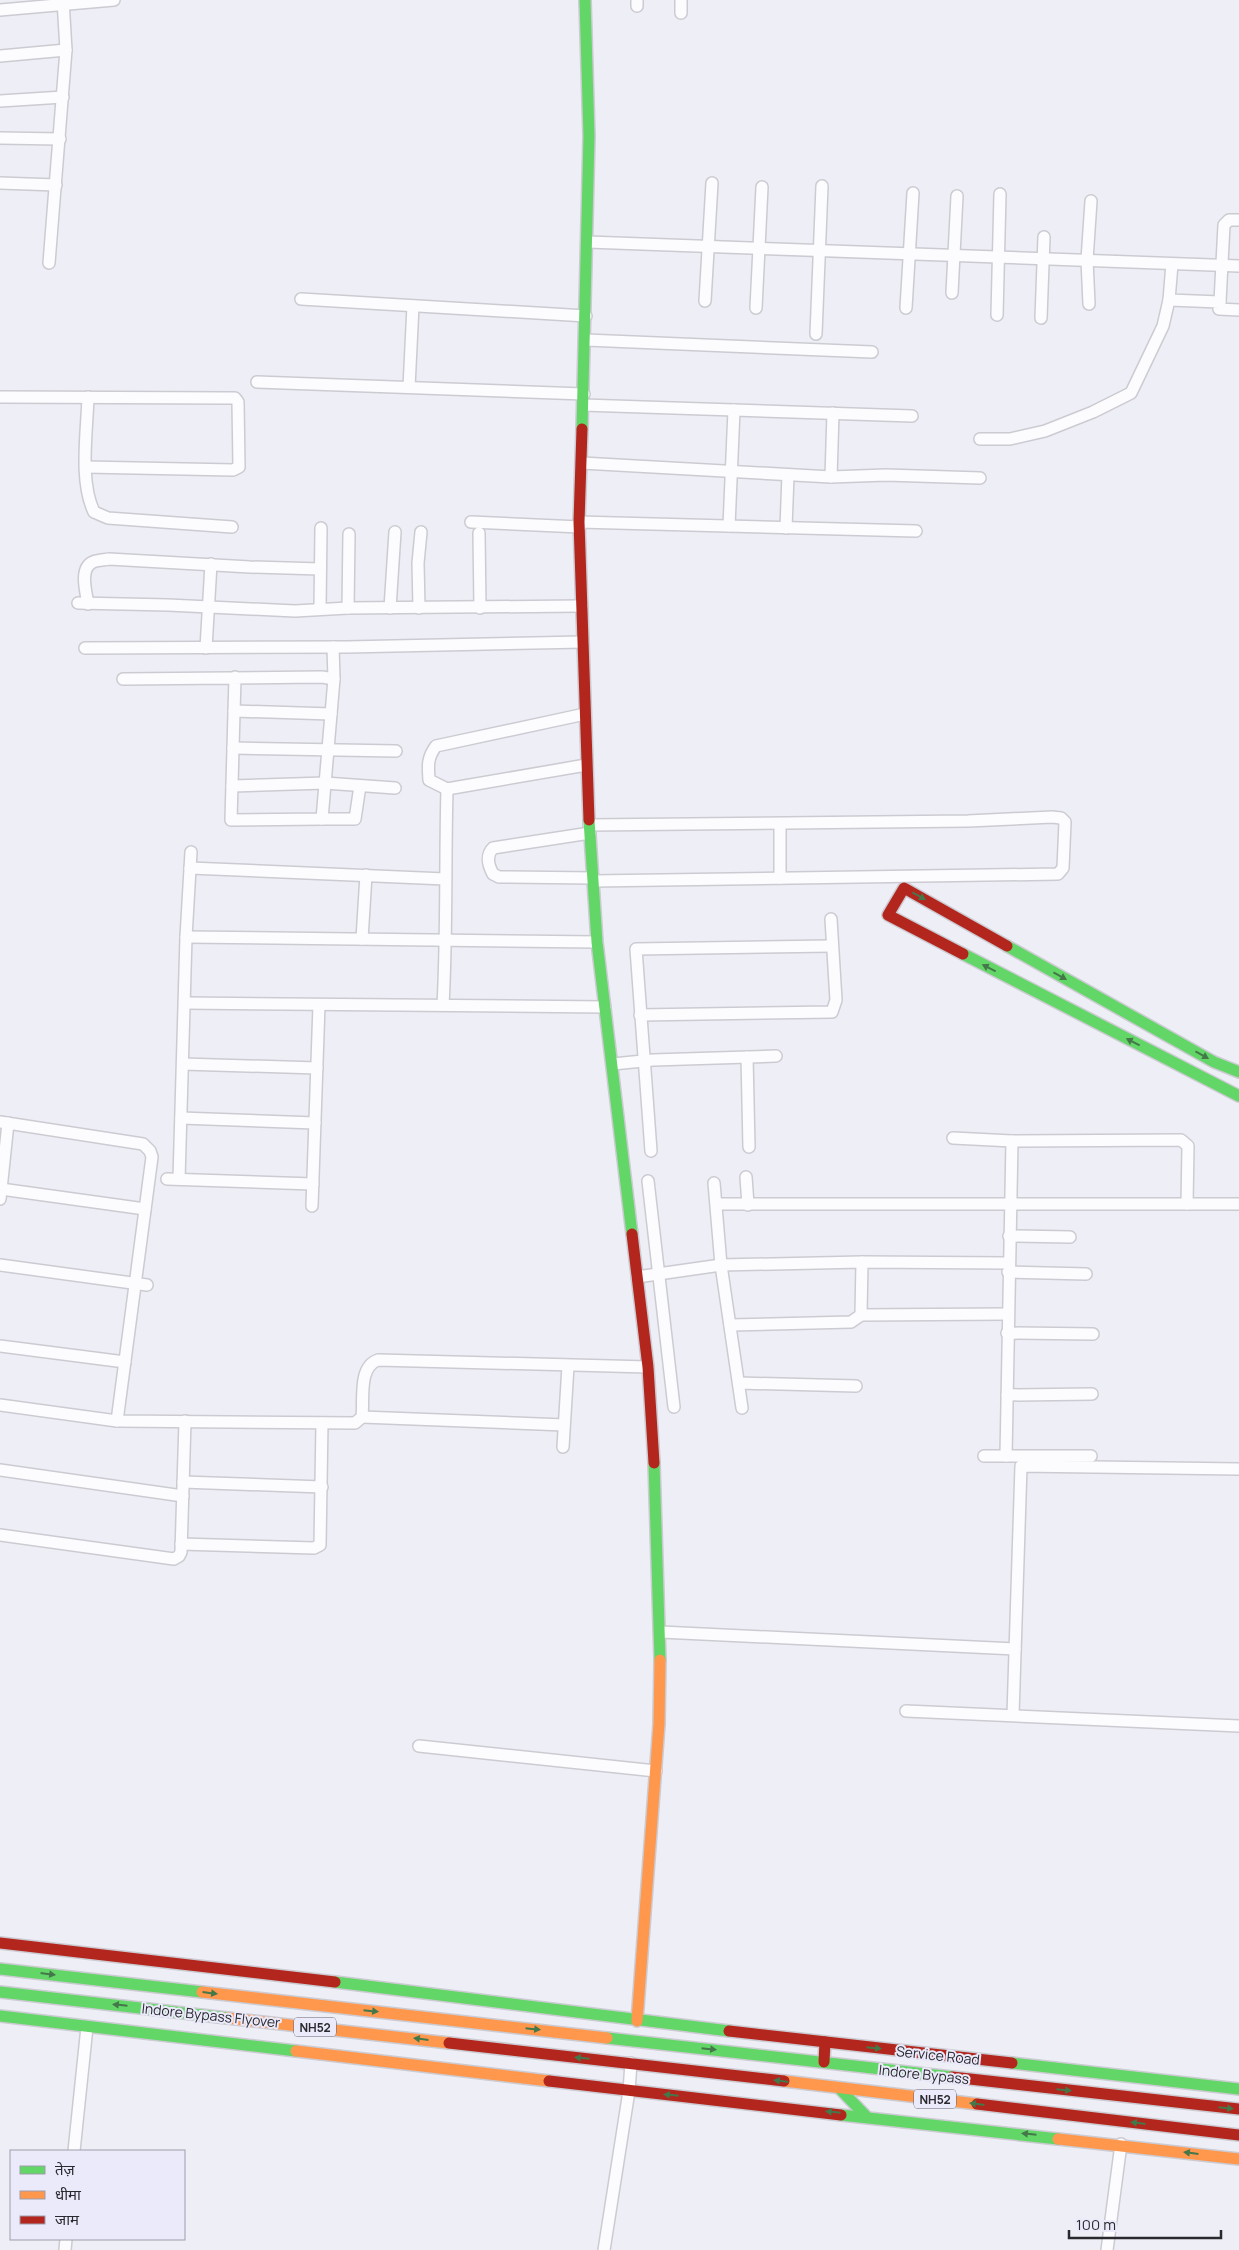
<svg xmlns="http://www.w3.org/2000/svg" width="1239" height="2250" viewBox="0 0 1239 2250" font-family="Manrope,'Noto Sans Devanagari',sans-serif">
  <rect width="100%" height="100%" fill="#eeeef6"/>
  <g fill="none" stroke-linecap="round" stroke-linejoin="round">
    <!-- street casing -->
    <g stroke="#cccbd2" stroke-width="14">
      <g id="street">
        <polyline points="637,6 637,0"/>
        <polyline points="0,10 114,0"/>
        <polyline points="681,13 681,0"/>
        <polyline points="0,56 66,50"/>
        <polyline points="0,101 63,97"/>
        <polyline points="0,138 60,139"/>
        <polyline points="0,183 56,185"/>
        <polyline points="588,242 1239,266"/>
        <polyline points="49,263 66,50 63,0"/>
        <polyline points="1172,264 1169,300 1220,302 1219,309 1239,310"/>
        <polyline points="952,293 957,196"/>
        <polyline points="301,299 586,316"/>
        <polyline points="705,301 712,183"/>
        <polyline points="1220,302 1224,225 1229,220 1239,220"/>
        <polyline points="1089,304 1087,260 1091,201"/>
        <polyline points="756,308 762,187"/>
        <polyline points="906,308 913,193"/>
        <polyline points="997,315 1000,194"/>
        <polyline points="1041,318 1044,237"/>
        <polyline points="816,334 822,186"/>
        <polyline points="586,340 872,352"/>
        <polyline points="257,382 584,394"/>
        <polyline points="409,387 413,306"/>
        <polyline points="0,397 229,398 235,398 238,402 239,467 233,470 86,467"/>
        <path d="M88,397C87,432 79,481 94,512L108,518L232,527"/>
        <polyline points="583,405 912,416"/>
        <polyline points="980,439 1010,439 1045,431 1093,412 1131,393 1163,326 1169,300"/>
        <polyline points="582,463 831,477 886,475 980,478"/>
        <polyline points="831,477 833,413"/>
        <polyline points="471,522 580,527"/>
        <polyline points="579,522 916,531"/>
        <polyline points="729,526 734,410"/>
        <polyline points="786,528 788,475"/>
        <polyline points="479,533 480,608"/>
        <polyline points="78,603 168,605 295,611 348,608 582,606"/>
        <path d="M88,604C86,592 79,568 93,562C98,560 104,560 109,559L250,567L320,569"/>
        <polyline points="348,608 349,534"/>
        <polyline points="390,608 395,532"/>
        <polyline points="419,608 418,563 421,532"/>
        <polyline points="320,609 321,528"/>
        <polyline points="333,647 334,679"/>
        <polyline points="85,648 347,647 583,642"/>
        <polyline points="206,648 211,564"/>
        <polyline points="123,679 322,677 334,679 322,819 231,820 235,677"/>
        <polyline points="234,711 331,714"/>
        <path d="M585,714L436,746C427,758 428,766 429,780L447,789L586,765"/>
        <polyline points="233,748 396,751"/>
        <polyline points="232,786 325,783 395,788"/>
        <polyline points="322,819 355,819 360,786"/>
        <polyline points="780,824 780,878"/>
        <polyline points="589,825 968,821 1052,817 1061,818 1065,822 1063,868 1058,874 593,881"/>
        <path d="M590,833L493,848C486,855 488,865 493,874L499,877L593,878"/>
        <polyline points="190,868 445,879"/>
        <polyline points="186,937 597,942"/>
        <polyline points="362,939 366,875"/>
        <polyline points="185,1003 605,1007"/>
        <path d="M443,1005C447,933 445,861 447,789"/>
        <polyline points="640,1015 832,1012 836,1000 831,919"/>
        <polyline points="747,1057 749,1147"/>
        <polyline points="183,1064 317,1068"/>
        <polyline points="613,1064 653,1060 776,1056"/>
        <polyline points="181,1118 315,1123"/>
        <polyline points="0,1122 143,1144 150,1151 152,1157 117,1421"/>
        <polyline points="953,1138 1012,1141 1181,1140 1188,1146 1187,1204"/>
        <polyline points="651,1151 636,949 831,946"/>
        <polyline points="746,1177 748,1205"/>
        <polyline points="167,1179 313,1184"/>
        <polyline points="179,1179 186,937 191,852"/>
        <polyline points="648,1181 674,1407"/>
        <polyline points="714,1183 721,1265 742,1408"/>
        <polyline points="1,1189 145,1209"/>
        <polyline points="0,1199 8,1123"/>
        <polyline points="717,1204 1239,1204"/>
        <polyline points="312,1206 319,1005"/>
        <polyline points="1009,1236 1070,1237"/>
        <polyline points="0,1265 147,1285"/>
        <polyline points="1008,1272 1086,1274"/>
        <polyline points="637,1277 721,1265 862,1262 1008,1263"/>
        <polyline points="861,1315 1007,1314"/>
        <polyline points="730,1325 851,1322 861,1315 862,1262"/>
        <polyline points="1007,1333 1093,1334"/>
        <polyline points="0,1346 125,1362"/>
        <polyline points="739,1383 856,1386"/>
        <polyline points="1007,1395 1092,1394"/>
        <path d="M0,1405L117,1421L355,1423L362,1417C364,1399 358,1367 378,1360L648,1367"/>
        <polyline points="362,1417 564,1425"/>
        <polyline points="563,1447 568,1366"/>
        <polyline points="984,1456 1091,1456"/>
        <polyline points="1006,1456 1012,1141"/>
        <polyline points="0,1470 183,1496"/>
        <polyline points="183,1482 322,1487"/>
        <polyline points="0,1535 174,1559 179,1556 181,1552 185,1421"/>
        <polyline points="181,1544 314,1548 320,1545 322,1423"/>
        <polyline points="661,1632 1015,1649"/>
        <polyline points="906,1711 1239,1726"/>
        <polyline points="1013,1715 1021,1466 1239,1469"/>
        <polyline points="419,1746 656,1771"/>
        <polyline points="74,2151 87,2027"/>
        <polyline points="65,2250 66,2239"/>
        <polyline points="604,2250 629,2091 631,2063"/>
        <polyline points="1107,2250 1121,2144"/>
      </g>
    </g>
    <!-- fast casing -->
    <g stroke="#cccbd2" stroke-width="14">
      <g id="fast">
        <polyline points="582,429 589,136 585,0"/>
        <polyline points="589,820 597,942 632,1234"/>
        <polyline points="1007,946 1214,1062 1239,1072"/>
        <polyline points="963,954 1239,1096"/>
        <polyline points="654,1463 660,1660"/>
        <polyline points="0,1969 202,1992"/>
        <polyline points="335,1982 729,2031"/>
        <polyline points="0,1992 227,2018"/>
        <polyline points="0,2016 296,2051"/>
        <polyline points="607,2038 952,2077"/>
        <polyline points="1012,2063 1239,2089"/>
        <polyline points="839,2088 865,2115"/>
        <polyline points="841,2115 1058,2139"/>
      </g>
    </g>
    <!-- slow casing -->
    <g stroke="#cccbd2" stroke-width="14">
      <g id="slow">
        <polyline points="202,1992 607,2038"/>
        <polyline points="227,2018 449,2043"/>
        <polyline points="637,2021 659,1724 660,1660"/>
        <polyline points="296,2051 549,2081"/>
        <polyline points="784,2081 977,2104"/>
        <polyline points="1058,2139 1239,2159"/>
      </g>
    </g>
    <!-- jam casing -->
    <g stroke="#cccbd2" stroke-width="14">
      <g id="jam">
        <polyline points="582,429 579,522 589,820"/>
        <polyline points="963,954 888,915 904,888 1007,946"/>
        <polyline points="632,1234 648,1367 654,1463"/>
        <polyline points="0,1943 335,1982"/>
        <polyline points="729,2031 1012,2063"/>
        <polyline points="449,2043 784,2081"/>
        <polyline points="824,2062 825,2042"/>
        <polyline points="952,2077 1239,2109"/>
        <polyline points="549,2081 841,2115"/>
        <polyline points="977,2104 1239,2135"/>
      </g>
    </g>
    <!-- street -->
    <use href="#street" stroke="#fcfcfe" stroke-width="11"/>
    <!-- fast -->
    <use href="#fast" stroke="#63d668" stroke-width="11"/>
    <!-- slow -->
    <use href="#slow" stroke="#ff974d" stroke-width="11"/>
    <!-- jam -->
    <use href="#jam" stroke="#b3261e" stroke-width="11"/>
  </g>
  <!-- one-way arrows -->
  <defs><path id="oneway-solid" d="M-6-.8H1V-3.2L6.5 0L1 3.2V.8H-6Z" transform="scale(1.25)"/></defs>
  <g fill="#447749">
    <use href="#oneway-solid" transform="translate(919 896) rotate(29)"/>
    <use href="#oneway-solid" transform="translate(989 968) rotate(-153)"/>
    <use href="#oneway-solid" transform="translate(1060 976) rotate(29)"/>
    <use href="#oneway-solid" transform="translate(1133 1042) rotate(-153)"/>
    <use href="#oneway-solid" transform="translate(1202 1055) rotate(29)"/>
    <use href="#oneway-solid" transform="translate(48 1974) rotate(7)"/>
    <use href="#oneway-solid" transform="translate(210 1993) rotate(7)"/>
    <use href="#oneway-solid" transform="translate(120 2005) rotate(-174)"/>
    <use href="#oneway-solid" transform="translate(371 2011) rotate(6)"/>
    <use href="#oneway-solid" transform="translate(533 2029) rotate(6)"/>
    <use href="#oneway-solid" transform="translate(421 2039) rotate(-173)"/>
    <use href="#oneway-solid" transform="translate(874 2048) rotate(6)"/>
    <use href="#oneway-solid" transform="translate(709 2049) rotate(6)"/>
    <use href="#oneway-solid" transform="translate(582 2058) rotate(-174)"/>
    <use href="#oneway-solid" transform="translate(781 2081) rotate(-173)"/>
    <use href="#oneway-solid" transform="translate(1064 2090) rotate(6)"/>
    <use href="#oneway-solid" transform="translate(671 2095) rotate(-174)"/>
    <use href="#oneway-solid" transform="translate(977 2104) rotate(-173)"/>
    <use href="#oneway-solid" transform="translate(1226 2108) rotate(6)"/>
    <use href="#oneway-solid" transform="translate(833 2112) rotate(-174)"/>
    <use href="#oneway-solid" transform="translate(1138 2123) rotate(-173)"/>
    <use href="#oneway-solid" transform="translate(1029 2134) rotate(-174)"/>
    <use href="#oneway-solid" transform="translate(1191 2153) rotate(-173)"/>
  </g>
  <g text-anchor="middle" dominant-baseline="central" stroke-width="4" stroke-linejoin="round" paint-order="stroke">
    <!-- shield labels -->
    <g fill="#ebeafa" stroke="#64636c" stroke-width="1">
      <rect x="294" y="2017.5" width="42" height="19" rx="4"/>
      <rect x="914" y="2089.5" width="42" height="19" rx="4"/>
    </g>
    <g font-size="12" font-weight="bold" fill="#2a292f">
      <text x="315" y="2027">NH52</text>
      <text x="935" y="2099">NH52</text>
    </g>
    <!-- street labels -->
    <g font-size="14" fill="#2a292f" stroke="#ebeafa">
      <text transform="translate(211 2015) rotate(6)">Indore Bypass Flyover</text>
      <text transform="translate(938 2055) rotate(6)">Service Road</text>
      <text transform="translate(924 2074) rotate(6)">Indore Bypass</text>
    </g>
  </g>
  <!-- legend -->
  <rect x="10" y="2150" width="175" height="90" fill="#ebeafa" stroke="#9e9da9"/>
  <rect x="20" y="2166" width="25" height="8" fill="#63d668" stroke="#9e9da9"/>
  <text x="55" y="2175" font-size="15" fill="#2a292f">तेज़</text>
  <rect x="20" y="2191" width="25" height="8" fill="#ff974d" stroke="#9e9da9"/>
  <text x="55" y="2200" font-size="15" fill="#2a292f">धीमा</text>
  <rect x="20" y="2216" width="25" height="8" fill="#b3261e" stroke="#9e9da9"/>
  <text x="55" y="2225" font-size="15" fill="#2a292f">जाम</text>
  <!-- scale -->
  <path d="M1069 2230v8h152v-8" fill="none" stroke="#2a292f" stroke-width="2.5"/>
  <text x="1076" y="2230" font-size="15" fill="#2a292f" stroke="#ebeafa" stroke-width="4" paint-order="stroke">100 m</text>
</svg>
